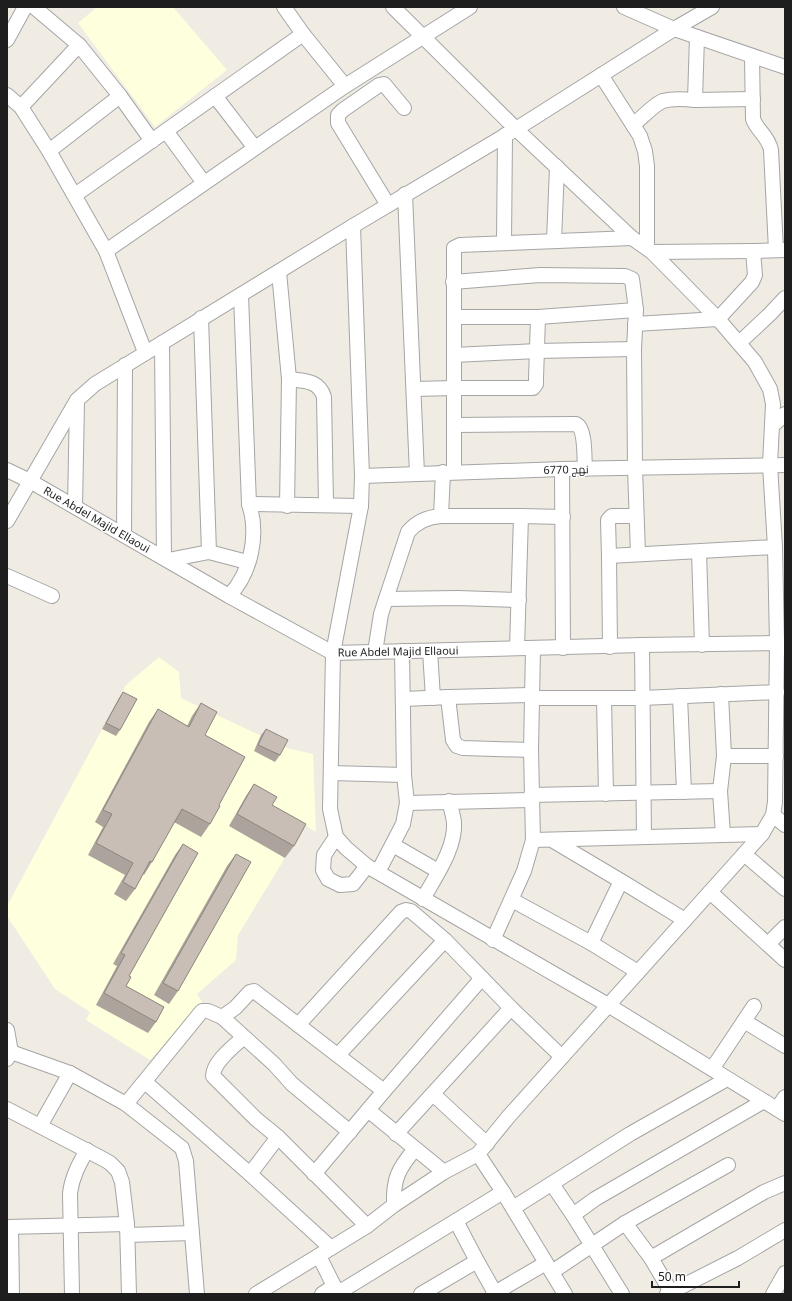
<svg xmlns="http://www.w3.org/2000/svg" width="792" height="1301" viewBox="0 0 792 1301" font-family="'Noto Sans',Cairo,sans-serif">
  <rect width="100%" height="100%" fill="#f0ece3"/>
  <!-- education -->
  <g fill="#feffdd">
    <polygon points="97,7 173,7 227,70 155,127 78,23"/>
    <polygon points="159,657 179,672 181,698 287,748 313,754 316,832 305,825 238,935 236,960 197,994 202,1002 150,1060 86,1020 90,1012 55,989 7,916 7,906 126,685"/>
  </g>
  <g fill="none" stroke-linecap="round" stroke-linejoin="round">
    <!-- minor casing -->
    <g stroke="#a5a5a5" stroke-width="16">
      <g id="minor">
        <polyline points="34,7 79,45 120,96 152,141"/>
        <polyline points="284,7 303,34 345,86"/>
        <polyline points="393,7 516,129 632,238 652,252 753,251 785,250"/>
        <polyline points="624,7 674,29 785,67"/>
        <polyline points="7,40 25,7"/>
        <path d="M752,56L753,119C757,131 768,135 771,150L776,250"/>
        <polyline points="601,75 640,136 645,151 647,166 647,248"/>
        <polyline points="7,95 21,107 49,151 106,251 145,352"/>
        <polyline points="215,96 255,148"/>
        <polyline points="695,100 753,99"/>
        <polyline points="21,107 79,45"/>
        <path d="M633,125C641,119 654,104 663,101C673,98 685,99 695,100L697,37"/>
        <polyline points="166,131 204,183"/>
        <polyline points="49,151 120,96"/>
        <polyline points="405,194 417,474"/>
        <polyline points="75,195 303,34"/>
        <polyline points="388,205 338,123 338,115 343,110 379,85 384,84 404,108"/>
        <polyline points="353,226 362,476 361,506 333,653 330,809 336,837 346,848 367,866 608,1005 785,1114"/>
        <polyline points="554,241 557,167"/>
        <polyline points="504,243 505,135"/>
        <polyline points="106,251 345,86 470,7"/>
        <polyline points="279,272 289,379 287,506"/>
        <polyline points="453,282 540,275 625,276 632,279 636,310 634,349 635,468 638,554"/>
        <polyline points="454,317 538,317 636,310"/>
        <polyline points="201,318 209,552"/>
        <polyline points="635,324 718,319 752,282 755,275 753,251"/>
        <polyline points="162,343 164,558"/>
        <polyline points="739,343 770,314 785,298"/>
        <polyline points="454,355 537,351 634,349"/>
        <path d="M289,379C304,381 319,380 324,397L326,504"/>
        <polyline points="414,389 454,388 533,388 536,384 536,379 538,317"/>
        <path d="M454,425L576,424C586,429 584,458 585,469"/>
        <polyline points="772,426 785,414"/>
        <polyline points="562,469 563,648"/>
        <polyline points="7,470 30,481 229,596 333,653 642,645 777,643 785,648"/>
        <polyline points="454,472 454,248 460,245 632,238"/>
        <polyline points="362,476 562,469 785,465"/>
        <polyline points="249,504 361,506"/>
        <polyline points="75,507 77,402"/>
        <polyline points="441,516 521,516"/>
        <polyline points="7,521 77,400 95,384 353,226 516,129 674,29 712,7"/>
        <polyline points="124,535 125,365"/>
        <polyline points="699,552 702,645"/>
        <polyline points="609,556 775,547"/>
        <polyline points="168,560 209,552 247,562"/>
        <polyline points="7,576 52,596"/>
        <path d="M229,596C251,573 259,535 249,504L241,295"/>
        <polyline points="386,599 458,598 519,600"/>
        <polyline points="642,645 644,837"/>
        <polyline points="610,647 609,556 608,520 612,516 636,516"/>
        <polyline points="517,648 521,516 563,517"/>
        <polyline points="402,651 404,775 407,803 531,800"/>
        <polyline points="430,651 433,698"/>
        <path d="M375,652L381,614L408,532C417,521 428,517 441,516L443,472"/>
        <polyline points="721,694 724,756 720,791 723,835"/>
        <polyline points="680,696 684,792"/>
        <polyline points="448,697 531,695"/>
        <polyline points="531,698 642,698 777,692"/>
        <polyline points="404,699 448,697 453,740 457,746 463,748 531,750"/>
        <polyline points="604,699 606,794"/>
        <polyline points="724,756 776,756"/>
        <polyline points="331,773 404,775"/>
        <polyline points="531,795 720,791"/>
        <polyline points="773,815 785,825"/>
        <polyline points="336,837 324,855 323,870 328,879 340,885 353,884 367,866"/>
        <polyline points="533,840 762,834"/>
        <polyline points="552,840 621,881 685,920"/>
        <polyline points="393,845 438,871"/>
        <polyline points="744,854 785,889"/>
        <polyline points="378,872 403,824 407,803"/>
        <polyline points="710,892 785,960"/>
        <path d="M423,899C435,877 456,848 454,822C453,815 451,808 449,801"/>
        <polyline points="512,900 591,943 638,972"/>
        <polyline points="493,940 524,871 533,840 531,750 533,649"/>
        <polyline points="591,943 621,881"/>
        <polyline points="768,944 785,927"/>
        <polyline points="222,1017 274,1064 292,1084 350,1132"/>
        <polyline points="744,1021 785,1046"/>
        <polyline points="298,1025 401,912 406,910 411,911 445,940 511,1008 562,1057"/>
        <polyline points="7,1030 11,1052 7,1059"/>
        <path d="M244,1037C234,1046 213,1062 213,1076L256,1119L278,1137L367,1226"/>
        <polyline points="11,1052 70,1073 126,1104 182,1148 186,1161 197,1294"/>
        <polyline points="338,1055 445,940"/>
        <polyline points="712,1069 754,1006"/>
        <polyline points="145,1082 250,1174 331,1248"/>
        <polyline points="433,1094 487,1144"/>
        <polyline points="126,1104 202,1011 208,1011 222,1017 235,1008 250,992 254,991 384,1091 482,978"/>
        <polyline points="7,1109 105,1160 110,1163 118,1171 122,1182 127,1224 129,1294"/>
        <polyline points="777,1109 785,1097"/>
        <polyline points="368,1110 444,1172"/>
        <polyline points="40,1126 70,1073"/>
        <polyline points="396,1134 511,1008"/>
        <polyline points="478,1154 503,1192 565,1294"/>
        <polyline points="250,1174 278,1137"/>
        <polyline points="314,1174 384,1091"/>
        <polyline points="552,1184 573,1215 595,1199 764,1101"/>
        <path d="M394,1205C393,1179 398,1169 415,1149"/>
        <polyline points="513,1208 630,1134 727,1079"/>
        <polyline points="573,1215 622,1294"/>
        <polyline points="625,1223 651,1258 764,1192 785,1183"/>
        <polyline points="7,1227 127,1224"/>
        <polyline points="11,1227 12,1294"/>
        <polyline points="128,1235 192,1233"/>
        <polyline points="319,1256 338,1294"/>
        <polyline points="651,1258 671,1292"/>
        <polyline points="477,1261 495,1293"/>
        <polyline points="552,1272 625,1223 728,1165"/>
        <polyline points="338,1293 503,1192"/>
        <path d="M72,1294L70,1193C72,1177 79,1164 87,1150"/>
        <polyline points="256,1294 367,1226 394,1205 444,1172 478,1154 509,1116 762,834 773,815 775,802 777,643 775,547 770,465 773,404 770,389 755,362 718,319 652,252"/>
        <polyline points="322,1294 334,1286"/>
        <polyline points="421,1294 477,1261 456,1221"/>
        <polyline points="493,1294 546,1263"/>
        <polyline points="667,1294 738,1258 785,1230"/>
        <polyline points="773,1294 785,1273"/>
      </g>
    </g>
    <!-- minor -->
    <use href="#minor" stroke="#fff" stroke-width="14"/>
  </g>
  <!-- wall -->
  <g fill="#aca39d">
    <polygon points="123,692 120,730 116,736 102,729 119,698"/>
    <polygon points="201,703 205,735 219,805 210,824 201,837 174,822 152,862 144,875 143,874 135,889 126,901 114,894 125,875 88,855 103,827 95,822 149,722 158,709 187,726 192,716"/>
    <polygon points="266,729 280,755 275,762 254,751 261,735"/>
    <polygon points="254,784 272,805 294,846 285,858 229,826 246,796"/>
    <polygon points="183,844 129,976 126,986 156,1022 148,1033 96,1005 117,966 113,964 175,855"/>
    <polygon points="236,854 178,991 169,1004 154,995 227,866"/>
  </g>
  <!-- building -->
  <g fill="#c8beb6" stroke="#8c857f">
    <polygon points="123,692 137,699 120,730 106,723"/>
    <polygon points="201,703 217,712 205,735 245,757 219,805 220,806 210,824 182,809 152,862 150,861 135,889 123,882 133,863 96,843 112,814 103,810 158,709 189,727"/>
    <polygon points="266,729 288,740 280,755 258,745"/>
    <polygon points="254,784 277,797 272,805 306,824 294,846 237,814"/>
    <polygon points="183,844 198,853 129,976 131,977 126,986 164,1007 156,1022 104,993 125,955 121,953"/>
    <polygon points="236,854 251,862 178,991 163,983"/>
  </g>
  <g text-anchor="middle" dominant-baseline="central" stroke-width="3" stroke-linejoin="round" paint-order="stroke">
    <!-- street labels -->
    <g font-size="11" fill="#1e1e1e" stroke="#fff">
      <text transform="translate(566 469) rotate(-1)">نهج 6770</text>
      <text transform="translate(97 519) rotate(30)">Rue Abdel Majid Ellaoui</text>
      <text transform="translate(398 651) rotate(-1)">Rue Abdel Majid Ellaoui</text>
    </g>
  </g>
  <!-- border -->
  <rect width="792" height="1301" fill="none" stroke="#1e1e1e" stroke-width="16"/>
  <!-- scale -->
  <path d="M652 1281v6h87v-6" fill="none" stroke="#1e1e1e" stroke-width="2"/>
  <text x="658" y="1281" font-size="12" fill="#1e1e1e" stroke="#ffffff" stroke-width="3" paint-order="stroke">50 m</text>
</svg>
